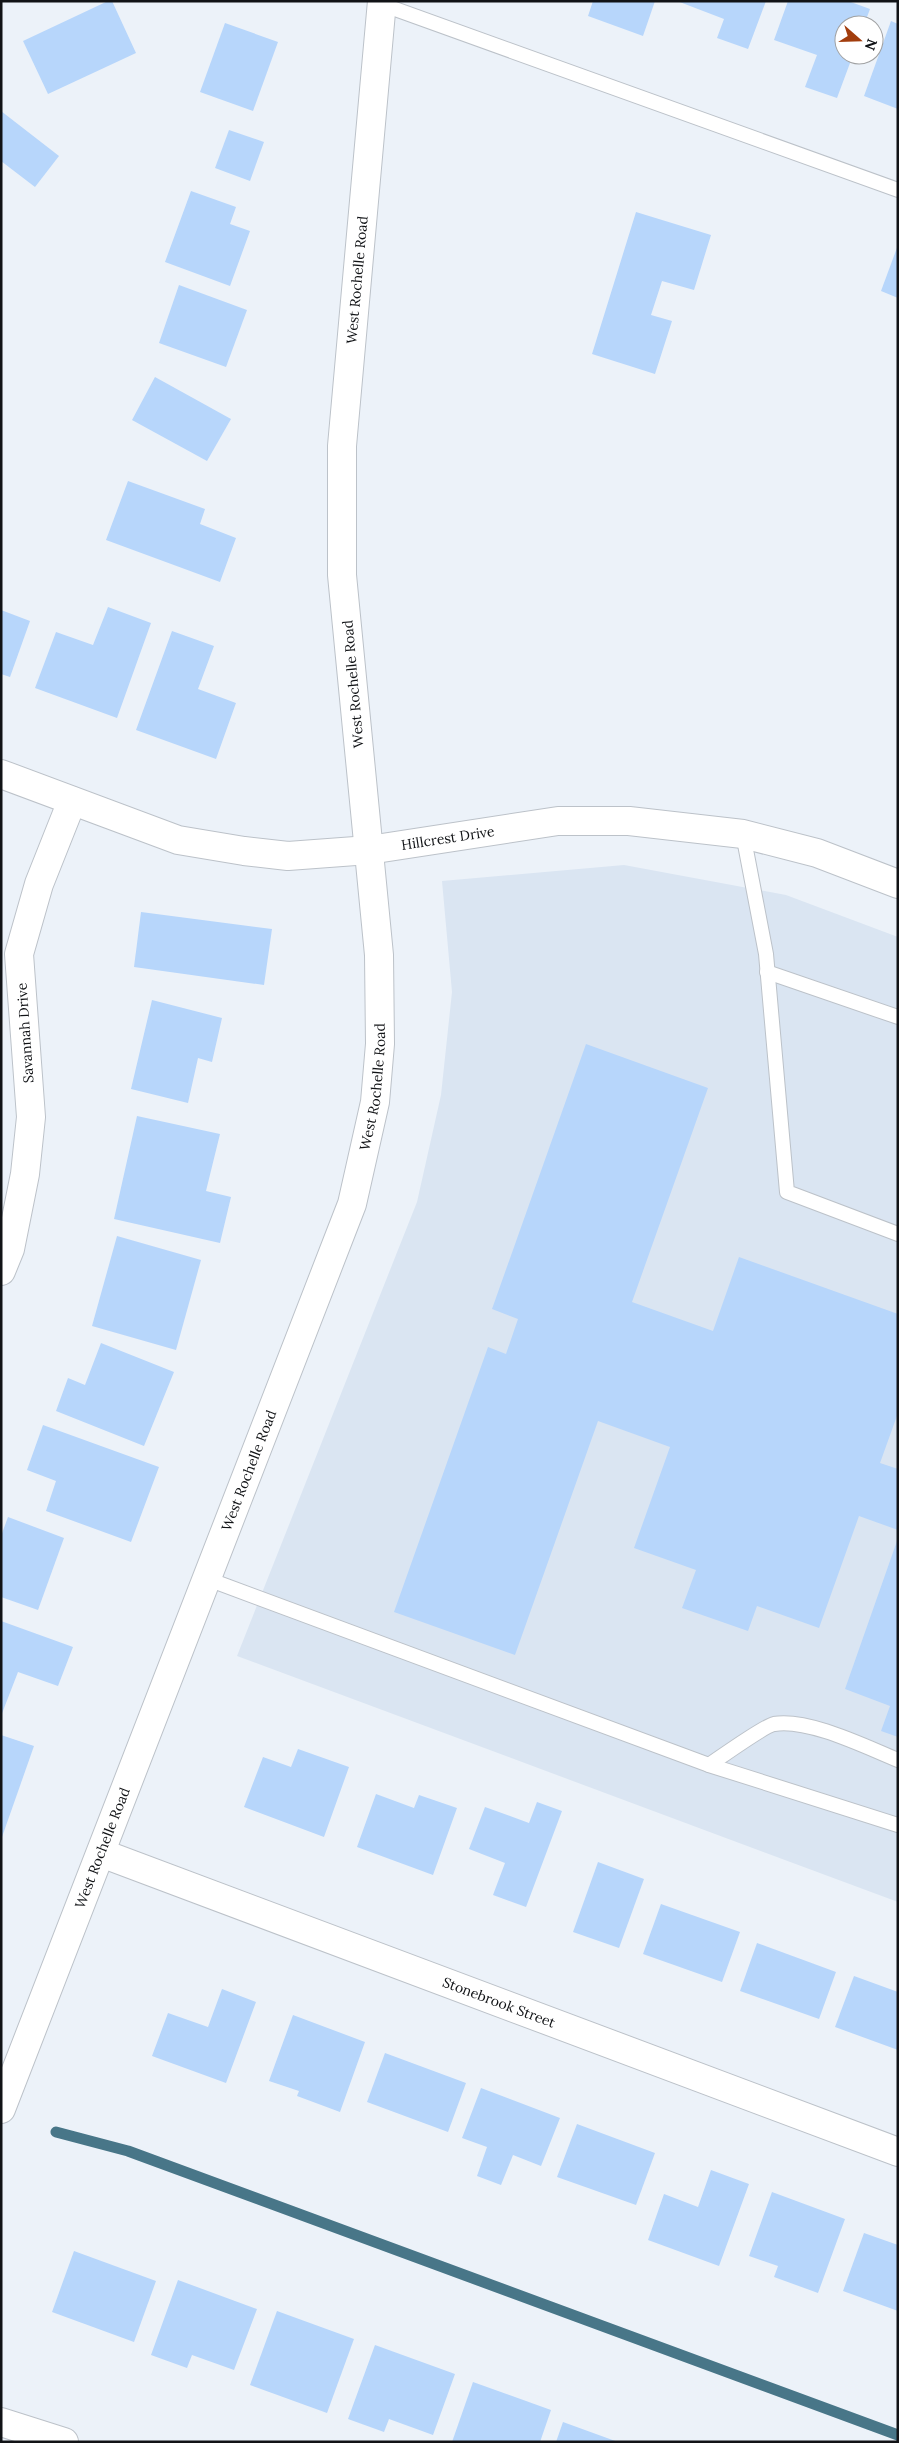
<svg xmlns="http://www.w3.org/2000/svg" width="899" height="2443" viewBox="0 0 899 2443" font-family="Lora,serif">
  <rect width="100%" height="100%" fill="#ecf2f9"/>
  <!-- built -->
  <polygon fill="#dae5f2" points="624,865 786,895 898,937 898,1902 237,1656 417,1202 441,1095 452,992 442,881"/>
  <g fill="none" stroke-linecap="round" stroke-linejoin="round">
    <!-- stream -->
    <polyline stroke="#487688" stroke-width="11" points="56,2132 128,2151 898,2435"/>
  </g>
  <!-- building -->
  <g fill="#b7d6fb">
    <polygon points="108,1 112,1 136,53 48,94 23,41"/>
    <polygon points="593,1 655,1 643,36 588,16"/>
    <polygon points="677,1 766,1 748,49 717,38 724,19"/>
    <polygon points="788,1 848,1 870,9 864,25 844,25 844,55 853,55 837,98 805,87 817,55 774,40"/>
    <polygon points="891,21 898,24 898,109 864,96"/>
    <polygon points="225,23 278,42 253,111 200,92"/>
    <polygon points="1,111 59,156 35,187 1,161"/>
    <polygon points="229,130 264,142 250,181 215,168"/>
    <polygon points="191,191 236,207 230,224 250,231 230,286 165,262"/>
    <polygon points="636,212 711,235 694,290 662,281 651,315 672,321 655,374 592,354"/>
    <polygon points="898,245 898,298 881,291"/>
    <polygon points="179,285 247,310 226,367 159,343"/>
    <polygon points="155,377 231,419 207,461 132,420"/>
    <polygon points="128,481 205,509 200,524 236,538 220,582 106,540"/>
    <polygon points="108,607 151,623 117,718 35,688 56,632 93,645"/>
    <polygon points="1,610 30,621 10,677 1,674"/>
    <polygon points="172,631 214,646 198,689 236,703 216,759 136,730"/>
    <polygon points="141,912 272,929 264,985 134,967"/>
    <polygon points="152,1000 222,1018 212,1062 198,1058 188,1103 131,1089"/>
    <polygon points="586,1044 708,1088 632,1302 713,1331 739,1257 898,1314 898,1413 880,1463 898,1469 898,1530 859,1516 819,1628 757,1606 748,1631 682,1608 696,1570 634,1548 670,1447 598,1421 515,1655 394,1612 488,1347 506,1354 518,1319 492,1309"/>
    <polygon points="137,1116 220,1134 206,1191 231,1197 220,1243 114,1219"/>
    <polygon points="117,1236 201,1260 176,1350 92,1326"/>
    <polygon points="101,1343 174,1372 144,1446 56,1411 68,1378 85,1385"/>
    <polygon points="43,1425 159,1467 131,1542 46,1511 56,1481 27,1470"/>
    <polygon points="8,1517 64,1538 38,1610 1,1597 1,1536"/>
    <polygon points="897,1541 898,1541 898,1737 881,1731 890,1706 845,1689"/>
    <polygon points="1,1621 73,1647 58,1686 18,1672 1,1716"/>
    <polygon points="1,1735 34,1746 2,1837 1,1837"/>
    <polygon points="298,1749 349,1767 324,1837 244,1807 263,1757 291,1767"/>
    <polygon points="376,1794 414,1808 419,1795 457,1808 433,1875 357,1847"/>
    <polygon points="537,1802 562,1811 526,1907 493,1895 505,1863 469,1849 485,1807 529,1823"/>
    <polygon points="598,1862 644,1879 619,1948 573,1932"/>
    <polygon points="661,1904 740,1932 722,1982 643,1954"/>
    <polygon points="757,1943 836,1972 819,2019 740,1991"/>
    <polygon points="854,1976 898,1992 898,2050 835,2027"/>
    <polygon points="222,1989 256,2002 226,2083 152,2056 168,2013 208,2027"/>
    <polygon points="293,2015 365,2042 340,2112 297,2096 299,2091 269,2081"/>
    <polygon points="385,2053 466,2083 448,2132 367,2102"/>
    <polygon points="481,2088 560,2118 541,2166 513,2155 501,2185 477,2176 487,2147 462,2138"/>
    <polygon points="577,2124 655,2153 636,2205 557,2177"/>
    <polygon points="711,2170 749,2184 719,2266 648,2240 664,2194 698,2207"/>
    <polygon points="772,2192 845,2219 818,2293 774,2277 778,2266 749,2256"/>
    <polygon points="864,2233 898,2245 898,2311 843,2291"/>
    <polygon points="74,2251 156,2281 134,2342 52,2312"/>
    <polygon points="178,2280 257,2309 234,2370 192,2355 187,2368 151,2355"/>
    <polygon points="277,2311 354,2339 327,2413 250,2385"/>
    <polygon points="375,2345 455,2374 433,2435 389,2419 384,2432 348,2419"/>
    <polygon points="473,2382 551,2410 540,2442 452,2442"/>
    <polygon points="563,2422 618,2442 556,2442"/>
  </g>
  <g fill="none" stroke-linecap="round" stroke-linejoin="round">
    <!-- service casing -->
    <g stroke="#bcc2c9" stroke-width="16">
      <g id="service">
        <polyline points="381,4 898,190"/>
        <polyline points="743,834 766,954 787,1192 898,1234"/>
        <polyline points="767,972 898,1017"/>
        <polyline points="205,1578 709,1765 898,1825"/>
        <path d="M709,1765C721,1757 764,1726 774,1724C808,1718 866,1747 898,1760"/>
      </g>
    </g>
    <!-- minor casing -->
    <g stroke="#bcc2c9" stroke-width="30">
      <g id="minor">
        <path id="s1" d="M1,774L178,840L244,851L288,856L369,850L558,821H629L743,834L817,853L898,884"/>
        <polyline points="1,1271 10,1249 25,1174 31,1117 19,954 39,884 72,801"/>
        <path id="s2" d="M101,1853L898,2152"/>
        <polyline points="1,2422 64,2442"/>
      </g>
    </g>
    <!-- secondary casing -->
    <g stroke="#bcc2c9" stroke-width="30">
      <g id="secondary">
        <path id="s3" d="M1,2109L352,1204L375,1102L380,1044L379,955L342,575V446L382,1"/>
      </g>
    </g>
    <!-- service -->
    <use href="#service" stroke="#fff" stroke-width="14"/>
    <!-- minor -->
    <use href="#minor" stroke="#fff" stroke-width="28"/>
    <!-- secondary -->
    <use href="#secondary" stroke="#fff" stroke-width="28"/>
  </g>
  <g text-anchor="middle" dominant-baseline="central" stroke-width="4" stroke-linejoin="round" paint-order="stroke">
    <!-- street labels -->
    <g font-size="14" fill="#111316" stroke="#fff">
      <text stroke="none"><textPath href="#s3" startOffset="1900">West Rochelle Road</textPath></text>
      <text transform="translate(353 684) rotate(-95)">West Rochelle Road</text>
      <text stroke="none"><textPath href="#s1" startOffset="461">Hillcrest Drive</textPath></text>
      <text transform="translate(25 1033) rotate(-94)">Savannah Drive</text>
      <text stroke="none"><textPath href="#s3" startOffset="1090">West Rochelle Road</textPath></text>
      <text stroke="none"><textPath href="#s3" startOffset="685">West Rochelle Road</textPath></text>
      <text stroke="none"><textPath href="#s3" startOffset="280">West Rochelle Road</textPath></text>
      <text stroke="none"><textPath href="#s2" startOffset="425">Stonebrook Street</textPath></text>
    </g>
  </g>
  <!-- border -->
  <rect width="899" height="2443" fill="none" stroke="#111316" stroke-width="5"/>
  <!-- north arrow -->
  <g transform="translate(859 40) rotate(110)"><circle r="24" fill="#ffffff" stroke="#a0a1a2"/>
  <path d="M0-4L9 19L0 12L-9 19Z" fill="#a23d0d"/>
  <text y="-8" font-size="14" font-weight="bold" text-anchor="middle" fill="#111316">N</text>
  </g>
</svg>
